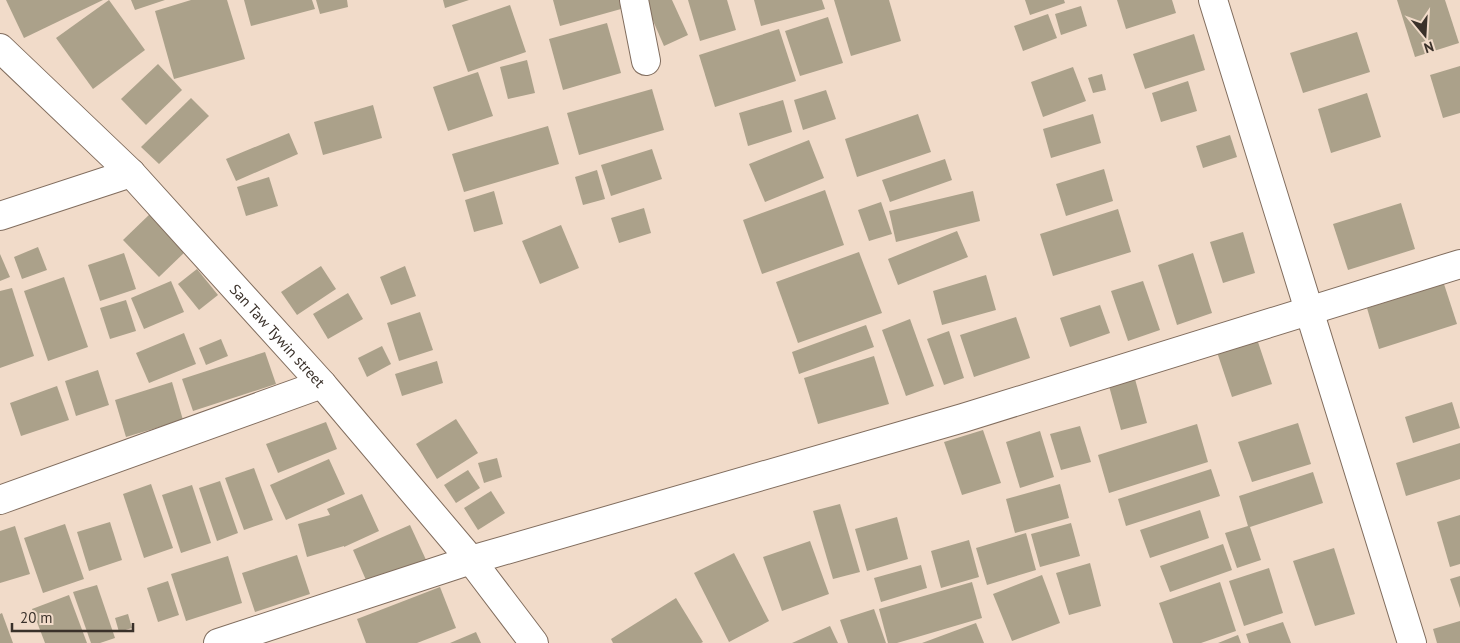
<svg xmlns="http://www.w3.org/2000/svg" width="1460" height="643" viewBox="0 0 1460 643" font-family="'PT Sans',sans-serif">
  <rect width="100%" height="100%" fill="#f1dbc9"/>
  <!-- building -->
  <g fill="#aba18a">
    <polygon points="6,0 103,0 24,38"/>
    <polygon points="109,0 145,50 93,89 56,38"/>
    <polygon points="131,0 165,0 135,10"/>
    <polygon points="191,0 227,0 245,59 174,79 155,11"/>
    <polygon points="244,0 312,0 315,9 251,26"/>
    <polygon points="316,0 347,0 348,7 320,14"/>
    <polygon points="443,0 469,0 445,8"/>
    <polygon points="553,0 619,0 621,9 560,26"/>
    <polygon points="644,0 672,0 688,35 664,46"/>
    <polygon points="688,0 727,0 736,30 700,41"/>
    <polygon points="754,0 822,0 825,9 761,26"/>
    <polygon points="834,0 889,0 901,41 851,56"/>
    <polygon points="1025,0 1064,0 1065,3 1030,15"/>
    <polygon points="1117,0 1172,0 1176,13 1126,29"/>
    <polygon points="1397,0 1445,0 1459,43 1415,57"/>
    <polygon points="510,5 526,52 468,72 452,25"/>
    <polygon points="1081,6 1087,26 1061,35 1055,14"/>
    <polygon points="1048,14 1057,38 1023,51 1014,26"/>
    <polygon points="828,17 843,63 800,76 785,31"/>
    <polygon points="607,23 621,73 563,90 549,39"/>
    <polygon points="779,29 796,81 715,107 699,55"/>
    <polygon points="1357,32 1370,72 1303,93 1290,53"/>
    <polygon points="1194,34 1205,70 1145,89 1133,54"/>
    <polygon points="527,60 535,93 508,99 500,67"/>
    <polygon points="158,64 182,90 146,125 121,99"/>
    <polygon points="1460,66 1460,113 1443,118 1430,75"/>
    <polygon points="1073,67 1086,101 1043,117 1031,82"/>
    <polygon points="478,72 493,116 448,131 433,87"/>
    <polygon points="1102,74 1106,90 1093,93 1088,78"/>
    <polygon points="1188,81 1197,111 1161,122 1152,93"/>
    <polygon points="652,89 664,130 579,155 567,113"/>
    <polygon points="826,90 836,119 803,130 794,100"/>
    <polygon points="1367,93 1381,137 1331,153 1318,109"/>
    <polygon points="191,98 209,116 159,164 141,147"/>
    <polygon points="783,100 792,132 748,146 739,113"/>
    <polygon points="373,105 382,138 323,155 314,122"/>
    <polygon points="918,114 931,152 857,177 845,139"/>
    <polygon points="1093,114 1101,143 1051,158 1043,129"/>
    <polygon points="548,126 559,164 464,192 452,154"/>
    <polygon points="289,133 298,154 236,181 226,159"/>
    <polygon points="1230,135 1237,157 1203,168 1196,146"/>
    <polygon points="809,140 824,178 765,202 749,164"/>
    <polygon points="652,149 662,179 611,196 601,165"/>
    <polygon points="945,159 952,180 890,202 882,180"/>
    <polygon points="1104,169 1113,201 1066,216 1056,184"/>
    <polygon points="597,170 605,199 583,205 575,177"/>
    <polygon points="269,177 278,206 246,216 237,187"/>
    <polygon points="825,190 844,245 762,274 743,220"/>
    <polygon points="494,191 503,224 474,232 465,200"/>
    <polygon points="973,191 980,221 896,242 889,211"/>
    <polygon points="881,202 892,234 869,241 858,210"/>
    <polygon points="1401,203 1415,249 1348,270 1333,224"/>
    <polygon points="644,208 651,233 619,243 611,218"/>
    <polygon points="1118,209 1131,252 1053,276 1040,234"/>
    <polygon points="151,213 187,250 159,277 123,240"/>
    <polygon points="561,225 579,268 540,284 522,241"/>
    <polygon points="957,231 968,257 898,285 888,259"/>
    <polygon points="1243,232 1255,273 1223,283 1210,242"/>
    <polygon points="38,247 47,270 22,279 14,257"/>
    <polygon points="859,252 882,313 798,343 776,282"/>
    <polygon points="124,253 136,289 100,301 88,265"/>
    <polygon points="1193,253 1212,313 1177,325 1158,265"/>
    <polygon points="0,254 10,277 0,281"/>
    <polygon points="321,266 336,289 297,315 281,292"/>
    <polygon points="405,266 416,296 391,305 380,277"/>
    <polygon points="197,269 218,295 199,310 178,284"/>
    <polygon points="986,275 996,310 942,325 933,291"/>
    <polygon points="64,277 88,347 48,361 24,291"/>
    <polygon points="171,281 184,312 144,329 131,298"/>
    <polygon points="1143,281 1160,330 1128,341 1111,291"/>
    <polygon points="1444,284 1457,324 1379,349 1367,308"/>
    <polygon points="12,288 34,356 0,368 0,291"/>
    <polygon points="348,293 363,319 328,339 313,314"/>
    <polygon points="126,300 136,331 110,339 100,308"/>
    <polygon points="1100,305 1110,333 1070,347 1060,318"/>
    <polygon points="420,312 433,350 399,361 387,323"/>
    <polygon points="1016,317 1030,358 974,377 960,335"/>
    <polygon points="910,319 934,386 906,396 882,330"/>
    <polygon points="866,325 874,347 799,374 792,352"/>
    <polygon points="949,331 964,378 944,385 927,339"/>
    <polygon points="184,333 196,364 149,383 136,353"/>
    <polygon points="1255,333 1272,384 1232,397 1215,346"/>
    <polygon points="221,339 228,356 206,365 199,348"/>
    <polygon points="382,346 391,364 367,377 358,358"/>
    <polygon points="265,352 276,384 193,411 182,379"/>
    <polygon points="874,356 889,404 818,424 804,378"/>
    <polygon points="437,361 443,383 402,396 395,374"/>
    <polygon points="98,370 109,405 76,416 65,381"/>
    <polygon points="1135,379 1147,423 1121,430 1109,386"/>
    <polygon points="172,382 183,420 126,437 115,400"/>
    <polygon points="57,386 69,420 21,436 10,403"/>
    <polygon points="1452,402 1460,428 1413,443 1405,417"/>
    <polygon points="456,419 478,453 437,479 416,444"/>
    <polygon points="326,422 337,449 278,473 266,444"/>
    <polygon points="1298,423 1311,464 1252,482 1238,442"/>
    <polygon points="1197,424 1208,462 1109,493 1098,455"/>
    <polygon points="1080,426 1091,462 1061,470 1050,434"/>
    <polygon points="983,430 1001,483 962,495 944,442"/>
    <polygon points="1040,431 1054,477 1020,488 1006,442"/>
    <polygon points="1460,443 1460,479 1406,496 1396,463"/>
    <polygon points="497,458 502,477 484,483 478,463"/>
    <polygon points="329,459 345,494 286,520 270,485"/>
    <polygon points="254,468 273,520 244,530 225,478"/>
    <polygon points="1211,469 1220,496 1126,526 1118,499"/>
    <polygon points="468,470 480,488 456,503 444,485"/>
    <polygon points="1313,472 1323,503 1250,527 1261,560 1237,568 1225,533 1248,526 1239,496"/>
    <polygon points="220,481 238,533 217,541 199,488"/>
    <polygon points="151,484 173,548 144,558 123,494"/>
    <polygon points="1060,484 1069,518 1015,533 1006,499"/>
    <polygon points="192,485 211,543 181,553 162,495"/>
    <polygon points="491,491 505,513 478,530 464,508"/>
    <polygon points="362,494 379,531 344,547 344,546 307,557 298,524 330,515 327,509"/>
    <polygon points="840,504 860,572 833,579 813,511"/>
    <polygon points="1200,510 1209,538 1150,558 1140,530"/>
    <polygon points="1460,515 1460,564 1450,567 1437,522"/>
    <polygon points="897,517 908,559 867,571 855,529"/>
    <polygon points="110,522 122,560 89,571 77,532"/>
    <polygon points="1071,523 1080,556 1040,567 1031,534"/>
    <polygon points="65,524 84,579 43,593 24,538"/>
    <polygon points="410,525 427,562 369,587 353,550"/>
    <polygon points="15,526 30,574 0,583 0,531"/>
    <polygon points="1026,533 1036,570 987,585 976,548"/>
    <polygon points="969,540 979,577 941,588 931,551"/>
    <polygon points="810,541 829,594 782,611 763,557"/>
    <polygon points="1223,544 1232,570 1170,592 1160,566"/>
    <polygon points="1334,548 1355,614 1315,626 1293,561"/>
    <polygon points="734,553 769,621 729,642 694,573"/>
    <polygon points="297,555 310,594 255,612 242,573"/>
    <polygon points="228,556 242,603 186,621 171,574"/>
    <polygon points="1090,563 1101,606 1069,615 1056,573"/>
    <polygon points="921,565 927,588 881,602 874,578"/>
    <polygon points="1269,568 1283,613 1244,626 1229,581"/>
    <polygon points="1042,575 1060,623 1012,641 993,594"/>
    <polygon points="1460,576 1460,608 1450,579"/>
    <polygon points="168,581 179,615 158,622 147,588"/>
    <polygon points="972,582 982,618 897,643 888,643 879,609"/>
    <polygon points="1220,582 1236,631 1201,643 1173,643 1159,603"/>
    <polygon points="97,585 115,638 100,643 91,643 73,592"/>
    <polygon points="440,587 456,628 417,643 366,643 357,619"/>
    <polygon points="69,595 87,643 45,643 32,609"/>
    <polygon points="676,598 703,642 701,643 613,643 611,639"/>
    <polygon points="874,609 886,643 848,643 840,620"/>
    <polygon points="2,613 13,643 0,643 0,614"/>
    <polygon points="128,614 132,628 119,632 115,618"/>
    <polygon points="1460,621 1460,643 1437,643 1433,629"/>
    <polygon points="1283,622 1291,643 1249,643 1246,634"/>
    <polygon points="976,623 984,643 922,643"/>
    <polygon points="830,626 838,643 792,643"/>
    <polygon points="476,632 481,643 450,643"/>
    <polygon points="1238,635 1241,643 1218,643"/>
  </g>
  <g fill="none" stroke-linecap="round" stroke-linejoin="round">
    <!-- street casing -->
    <g stroke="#816d5e" stroke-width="30">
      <g id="street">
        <polyline points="634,0 646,61"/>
        <polyline points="1213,0 1412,643"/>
        <polyline points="0,216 131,173"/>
        <polyline points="0,500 322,384"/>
        <polyline points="218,643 471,560 963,418 1460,264"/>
      </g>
    </g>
    <!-- secondary casing -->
    <g stroke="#816d5e" stroke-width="30">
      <g id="secondary">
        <path id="s1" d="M0,48L131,173L322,384L471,560L534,643"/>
      </g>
    </g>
    <!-- street -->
    <use href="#street" stroke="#fff" stroke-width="28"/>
    <!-- secondary -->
    <use href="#secondary" stroke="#fff" stroke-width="28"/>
  </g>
  <g text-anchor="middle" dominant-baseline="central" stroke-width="4" stroke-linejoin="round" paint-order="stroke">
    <!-- street labels -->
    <g font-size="15" fill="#3a312a" stroke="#f1dbc9">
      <text stroke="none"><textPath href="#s1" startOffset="400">San Taw Tywin street</textPath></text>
    </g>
  </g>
  <!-- north arrow -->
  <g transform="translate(1425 35) rotate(162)" stroke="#f1dbc9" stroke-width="4" paint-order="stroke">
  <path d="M0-4L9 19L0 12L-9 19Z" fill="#3a312a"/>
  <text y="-8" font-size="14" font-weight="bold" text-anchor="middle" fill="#3a312a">N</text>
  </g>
  <!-- scale -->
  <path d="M12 623v8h121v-8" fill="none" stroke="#3a312a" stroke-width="2.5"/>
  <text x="20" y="623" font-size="15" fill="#3a312a" stroke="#f1dbc9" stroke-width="4" paint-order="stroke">20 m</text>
</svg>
